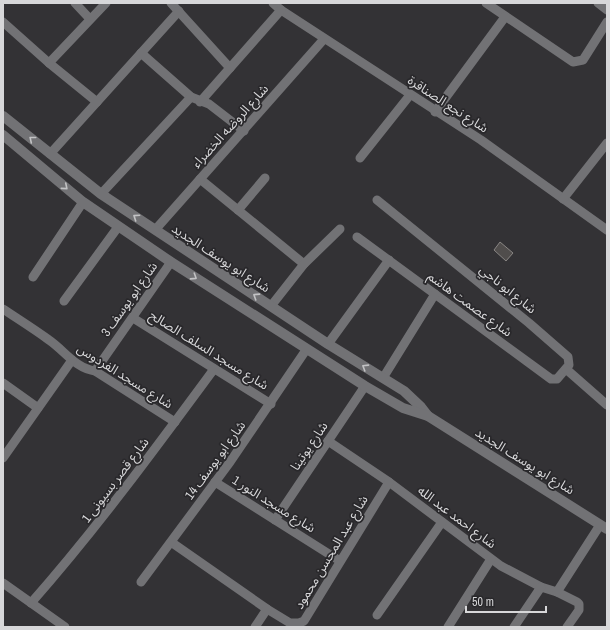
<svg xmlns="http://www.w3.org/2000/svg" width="610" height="630" viewBox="0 0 610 630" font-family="'Archivo Narrow','Noto Sans Arabic',sans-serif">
  <rect width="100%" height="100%" fill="#333235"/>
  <!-- building -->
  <polygon fill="#504d4c" stroke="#898684" points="500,242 513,253 506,261 494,250"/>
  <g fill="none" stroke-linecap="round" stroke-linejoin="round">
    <!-- minor -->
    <g stroke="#727275" stroke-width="9">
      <polyline points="75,3 90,19"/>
      <polyline points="171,3 230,68"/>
      <polyline points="273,3 281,10 481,140 607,230"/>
      <polyline points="486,3 573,62 583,60 607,22"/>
      <polyline points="598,3 607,10"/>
      <polyline points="3,22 49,63 97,102"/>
      <polyline points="141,53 191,97 209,104 244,131"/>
      <polyline points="49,63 106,3"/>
      <polyline points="200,102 281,10"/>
      <polyline points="435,112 505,17"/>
      <polyline points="50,154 179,11"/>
      <polyline points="360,158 410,95"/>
      <polyline points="200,179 304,264"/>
      <polyline points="101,194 191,97"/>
      <polyline points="563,199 607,143"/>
      <polyline points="238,210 265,178"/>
      <polyline points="155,230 324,39"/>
      <polyline points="357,237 551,379 557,379 569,365 568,357 529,323 377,200"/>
      <polyline points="33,277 83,202"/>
      <polyline points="64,301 118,227"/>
      <polyline points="271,306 304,264 340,229"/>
      <path d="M3,309C18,319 34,329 49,340C65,351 75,368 95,371L175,422"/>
      <polyline points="133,318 271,404"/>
      <polyline points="328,344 389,260"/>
      <polyline points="566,369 607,405"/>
      <polyline points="95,371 171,262"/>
      <polyline points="383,378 435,294"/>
      <polyline points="3,383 38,408"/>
      <polyline points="328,441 389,482 501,566 541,587 557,592 577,602 579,604 579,610 567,627"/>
      <polyline points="3,458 72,360"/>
      <polyline points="215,482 340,561"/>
      <polyline points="275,520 365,386"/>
      <polyline points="171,542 267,609 290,623 299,623 304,621 389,482"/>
      <polyline points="141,582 230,462 306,350"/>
      <polyline points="3,583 65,627"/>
      <polyline points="557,592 600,525"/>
      <path d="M31,603C97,528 155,449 214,369"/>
      <polyline points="377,615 442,522"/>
      <polyline points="255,627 267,609"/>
      <polyline points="448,627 491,559"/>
      <polyline points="514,627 541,587"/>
    </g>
    <!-- tertiary -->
    <g stroke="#727275" stroke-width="10">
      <polyline points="3,116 101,194 328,344 404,391 421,407 428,416"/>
      <polyline points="3,135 83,202 171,262 365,386 403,408 428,416 607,529"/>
    </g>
  </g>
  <!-- one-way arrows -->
  <defs><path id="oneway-chevron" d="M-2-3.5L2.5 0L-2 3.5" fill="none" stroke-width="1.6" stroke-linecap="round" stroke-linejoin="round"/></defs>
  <g stroke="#c3c3c5">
    <use href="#oneway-chevron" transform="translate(32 139) rotate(-141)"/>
    <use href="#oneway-chevron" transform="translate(65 187) rotate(40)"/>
    <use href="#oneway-chevron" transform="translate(136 217) rotate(-146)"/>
    <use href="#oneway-chevron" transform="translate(194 277) rotate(33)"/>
    <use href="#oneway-chevron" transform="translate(256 296) rotate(-147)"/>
    <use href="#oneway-chevron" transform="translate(365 367) rotate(-148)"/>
  </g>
  <g text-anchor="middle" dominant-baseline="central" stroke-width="3.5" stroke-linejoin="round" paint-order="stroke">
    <!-- street labels -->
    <g font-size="13" fill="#d7d7d9" stroke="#29282b">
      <text transform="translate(448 104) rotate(33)">شارع نجع الصناقرة</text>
      <text transform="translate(230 126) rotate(-48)">شارع الروضه الخضراء</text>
      <text transform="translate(221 258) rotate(33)">شارع ابو يوسف الجديد</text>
      <text transform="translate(508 289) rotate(39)">شارع ابو ناجي</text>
      <text transform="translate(129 299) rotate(-55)">شارع ابو يوسف 3</text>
      <text transform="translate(470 304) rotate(36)">شارع عصمت هاشم</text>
      <text transform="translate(209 350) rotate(32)">شارع مسجد السلف الصالح</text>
      <text transform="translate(125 376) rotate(32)">شارع مسجد الفردوس</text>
      <text transform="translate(309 446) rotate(-56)">شارع يوتينا</text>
      <text transform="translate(215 460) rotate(-54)">شارع ابو يوسف 14</text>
      <text transform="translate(525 461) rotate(32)">شارع ابو يوسف الجديد</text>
      <text transform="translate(115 480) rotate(-53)">شارع قصر بسيونى 1</text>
      <text transform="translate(274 504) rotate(32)">شارع مسجد النور 1</text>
      <text transform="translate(457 517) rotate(37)">شارع احمد عبد الله</text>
      <text transform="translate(331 552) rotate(-59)">شارع عبد المحسن محمود</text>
    </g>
  </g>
  <!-- border -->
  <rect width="610" height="630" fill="none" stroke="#d7d7d9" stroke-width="8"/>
  <!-- scale -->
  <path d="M466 606v6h80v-6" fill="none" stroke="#d7d7d9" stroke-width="2"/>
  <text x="472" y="606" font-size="12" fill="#d7d7d9" stroke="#29282b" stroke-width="3" paint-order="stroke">50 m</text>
</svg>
